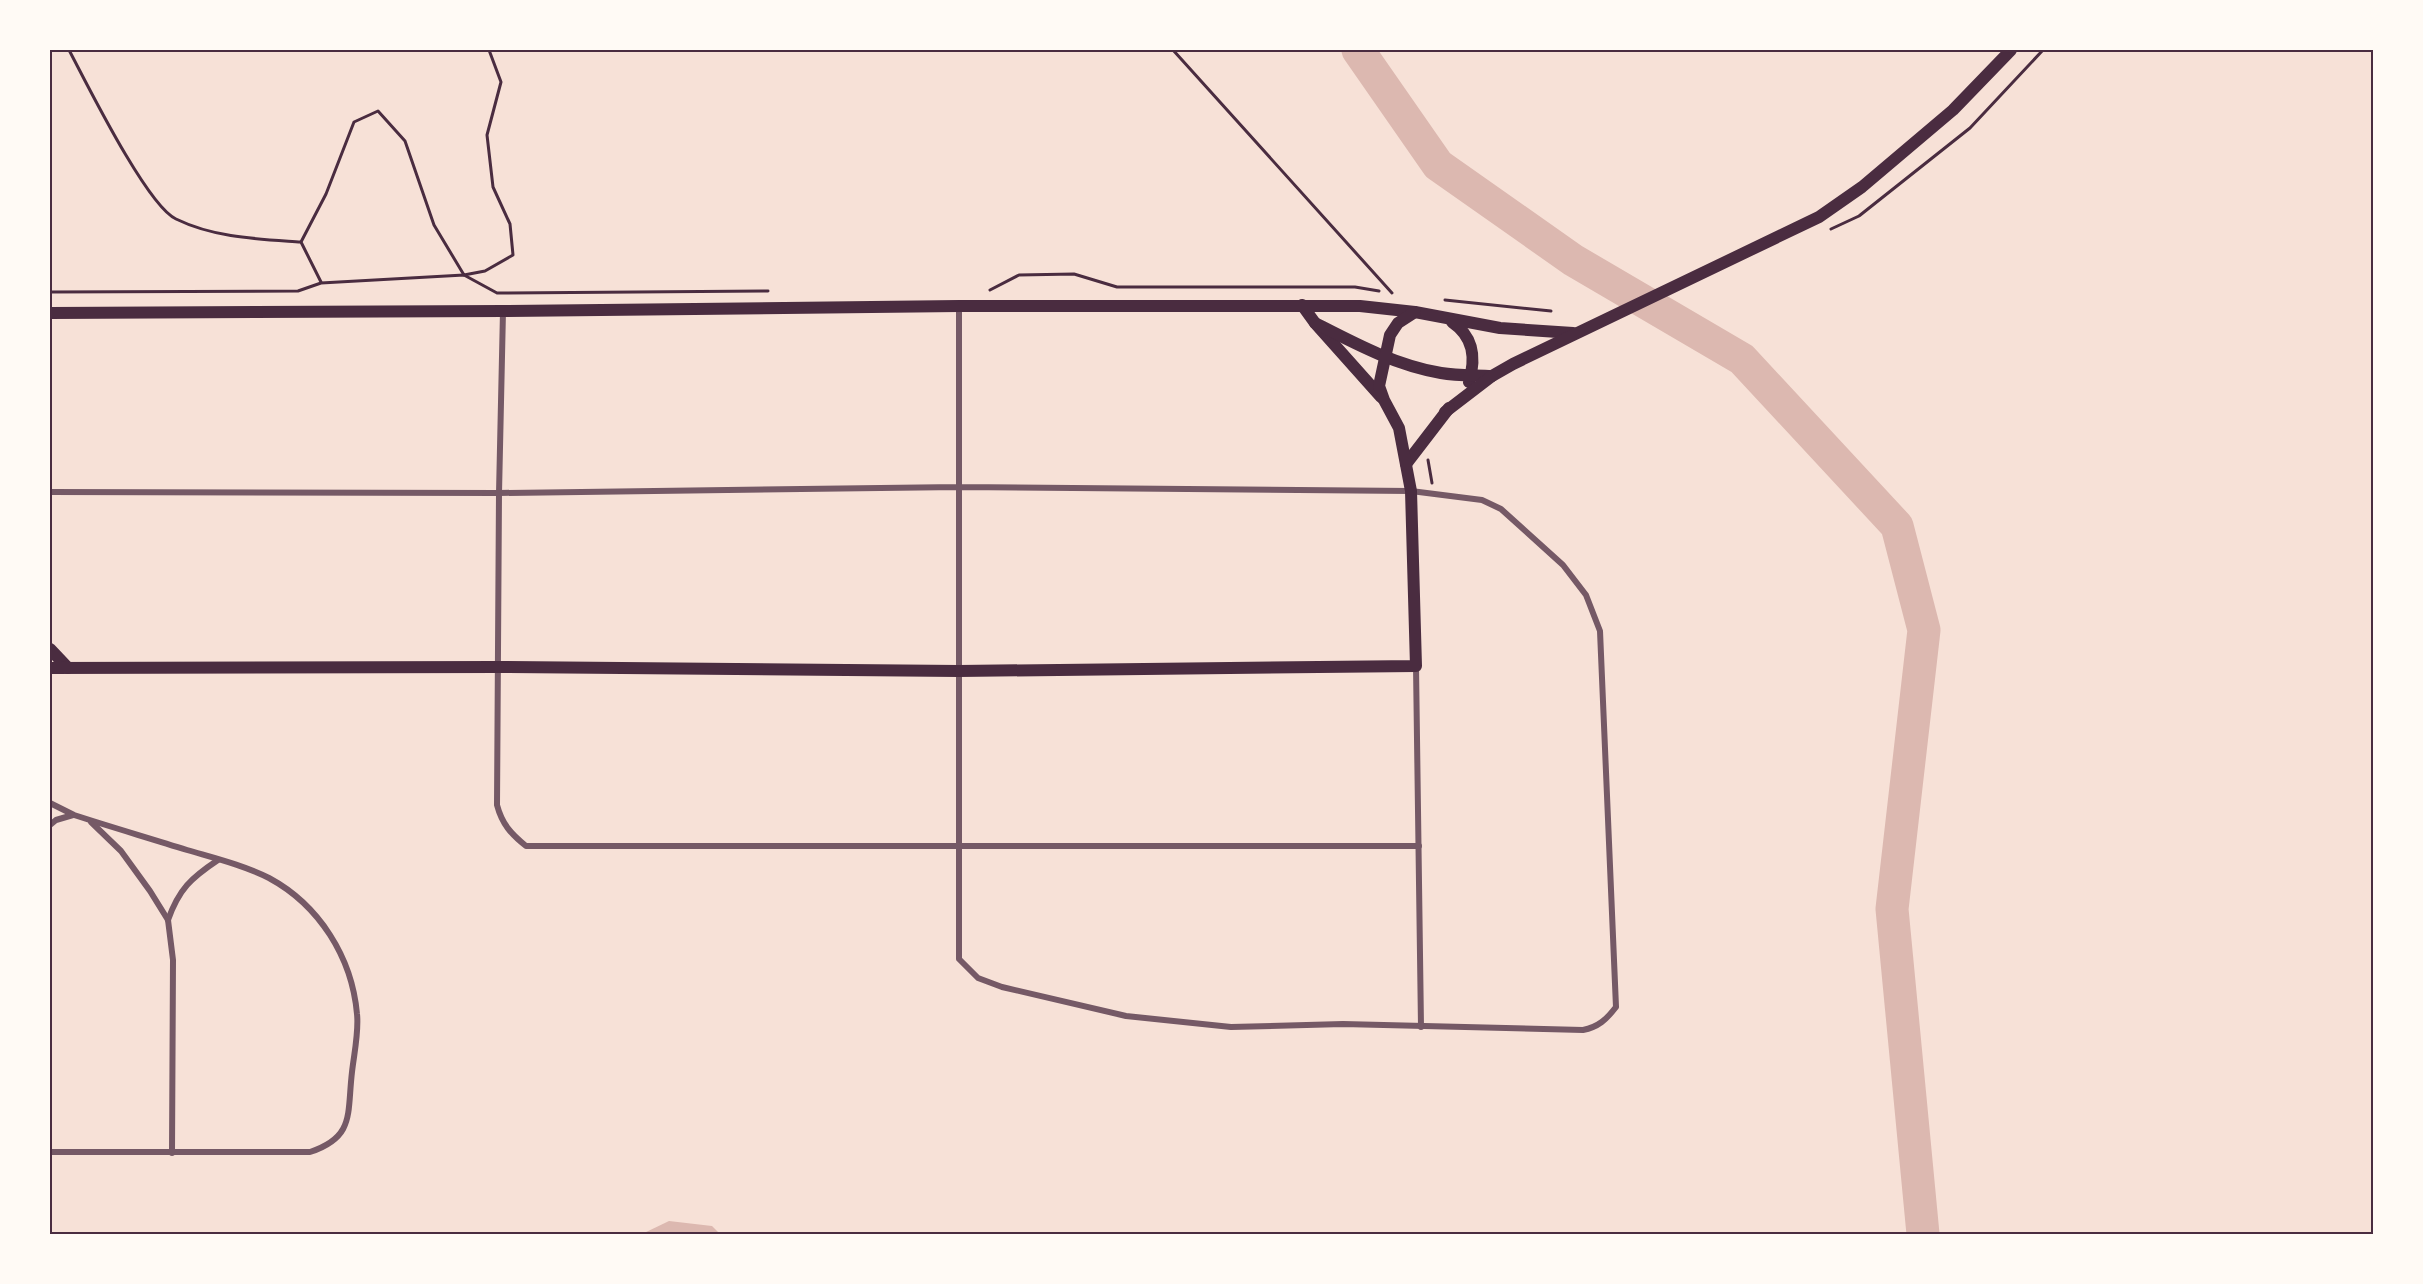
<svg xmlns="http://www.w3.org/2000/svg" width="2423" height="1284" viewBox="0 0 2423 1284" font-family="'Nunito Sans',sans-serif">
  <rect width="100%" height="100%" fill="#f7e1d7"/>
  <!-- water -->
  <polygon fill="#dcb8b0" points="669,1221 712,1226 720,1234 642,1234"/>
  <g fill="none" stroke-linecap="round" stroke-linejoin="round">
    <!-- river -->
    <polyline stroke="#dcb8b0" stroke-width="33" points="1358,50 1438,165 1573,260 1742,359 1897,526 1924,630 1892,909 1923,1234"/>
    <!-- path -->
    <g stroke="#4a2c40" stroke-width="3">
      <path d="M69,50C86,82 147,206 176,219C215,238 258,239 301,242"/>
      <polyline points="1173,50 1392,293"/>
      <polyline points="1831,229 1859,216 1970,128 2043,50"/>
      <polyline points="321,282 301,242 326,194 354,122 378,111 405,141 434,225 464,275 485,271 513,255 510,224 493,187 487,135 501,82 489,50"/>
      <polyline points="990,290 1019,275 1074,274 1117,287 1355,287 1379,291"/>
      <polyline points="50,292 298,291 321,283 464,275 497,293 768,291"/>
      <polyline points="1445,300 1551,311"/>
      <polyline points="1428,460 1432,483"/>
    </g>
    <!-- minor -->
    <g stroke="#755966" stroke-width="6">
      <path d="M503,311L499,493L497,805C502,824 511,834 526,846H1419"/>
      <path d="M50,492L499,493L959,487L1411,491L1482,500L1501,509L1563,565L1586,595L1600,631L1616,1007C1606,1020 1598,1027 1583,1030L1343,1024L1231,1027L1126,1016L1002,987L978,978L959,959V306"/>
      <polyline points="1416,666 1421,1027"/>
      <path d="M50,803L74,815C111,827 149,838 187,850C214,858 243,865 269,878C319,905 352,957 357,1014C359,1032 354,1054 352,1072C347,1114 355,1137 310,1152H50"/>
      <polyline points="91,822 121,851 150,891 168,920 173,960 172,1153"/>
      <polyline points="50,825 56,820 73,815"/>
      <path d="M168,920C179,889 191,878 218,860"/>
    </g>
    <!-- secondary -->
    <g stroke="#4a2c40" stroke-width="12">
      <polyline points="1302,305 1315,323 1381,397"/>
      <polyline points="50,313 503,311 959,306 1360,306 1415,312 1500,328 1573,333"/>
      <path d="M1452,322C1474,337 1476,358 1469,382"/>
      <path d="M1315,323C1356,344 1395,365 1441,373C1458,376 1475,375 1492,376"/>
      <polyline points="1445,412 1492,376 1513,364 1819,217 1862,187 1953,110 2011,50"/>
      <polyline points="1406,464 1449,408"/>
      <polyline points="50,649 68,668"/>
      <polyline points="50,668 498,667 959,671 1416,666 1411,491 1399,428 1384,400 1379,386 1390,335 1398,323 1415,312"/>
    </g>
  </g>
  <!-- border -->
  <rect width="2423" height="1284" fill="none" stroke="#fffaf5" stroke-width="102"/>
  <rect x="51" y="51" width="2321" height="1182" fill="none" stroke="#4a2c40" stroke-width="2"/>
</svg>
